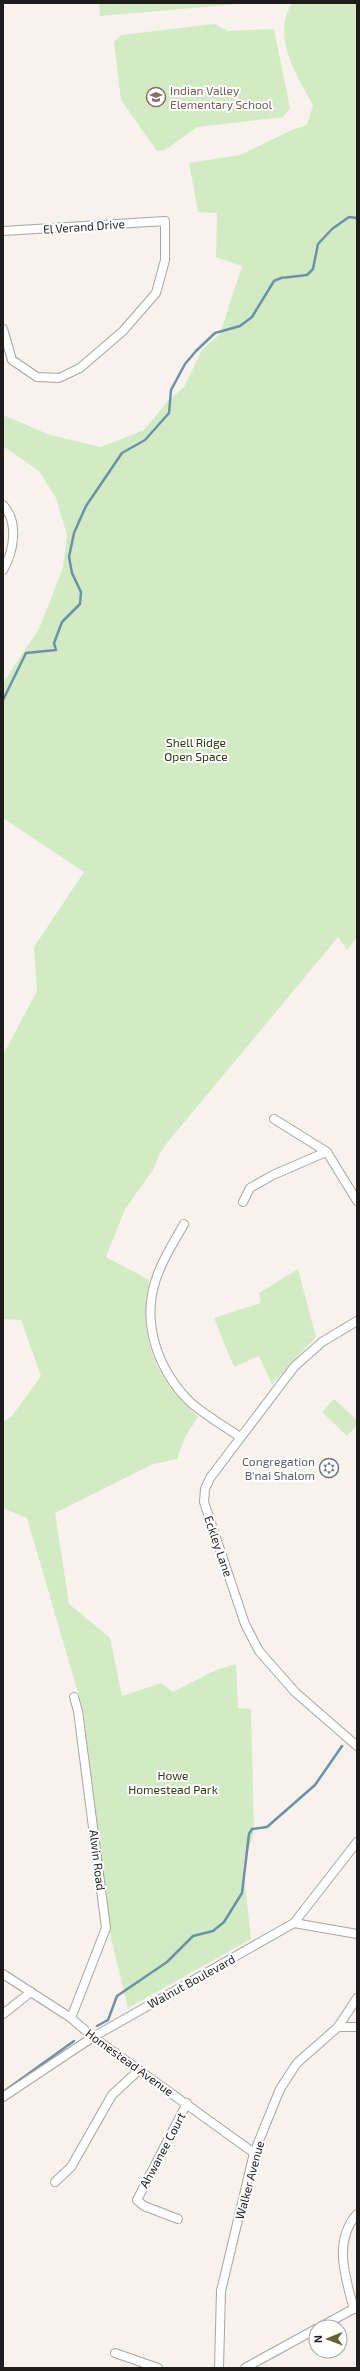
<svg xmlns="http://www.w3.org/2000/svg" width="360" height="2371" viewBox="0 0 360 2371" font-family="'Exo 2',sans-serif">
  <rect width="100%" height="100%" fill="#f7f2ec"/>
  <!-- green -->
  <g fill="#d3ebc4">
    <polygon points="99,3 238,3 238,4 100,16"/>
    <path d="M292,3H357V937L347,950L338,937L167,1143L160,1153L153,1170L125,1209L106,1257L149,1280C139,1342 153,1374 198,1417L185,1437L177,1459L153,1464L55,1513L69,1604L110,1638L122,1696L161,1683L173,1692L216,1670L236,1664L238,1708L251,1709L254,1832L243,1866L251,1939L128,2008L111,1938L83,1710L27,1518L3,1508V1422L12,1416L41,1376L21,1320L3,1319V1055L37,991L34,947L84,872L3,818V683L39,629L63,568L67,535L56,498L39,471L3,446V415L50,435L101,447L144,430L169,400L184,387L202,350L220,334L242,266L216,257L217,213L198,212L189,163L240,155L292,130L307,125L313,105C297,76 271,36 292,3Z"/>
    <polygon points="215,24 228,31 274,29 290,108 283,117 197,127 165,150 157,151 121,100 114,42 121,35"/>
    <polygon points="298,1269 316,1337 272,1384 259,1356 234,1367 214,1318 261,1303 259,1293"/>
    <polygon points="334,1399 357,1420 357,1425 347,1436 322,1412"/>
  </g>
  <g fill="none" stroke-linecap="round" stroke-linejoin="round">
    <!-- stream -->
    <g stroke="#6d92a8" stroke-width="2.5">
      <polyline points="3,700 26,653 56,650 54,643 62,622 80,604 81,592 72,573 69,557 74,533 86,506 122,453 145,440 169,413 171,390 185,364 196,351 215,333 240,326 252,317 274,281 281,278 307,275 313,269 318,244 332,229 349,217 357,218"/>
      <polyline points="97,2026 108,2020 117,1996 167,1962 193,1936 213,1931 224,1922 242,1893 249,1834 252,1829 267,1827 315,1785 342,1746"/>
      <polyline points="3,2092 74,2041"/>
    </g>
    <!-- minor casing -->
    <g stroke="#aaa5a0" stroke-width="10">
      <g id="minor">
        <polyline points="3,231 165,221 165,260 156,293 123,331 80,368 59,378 37,377 12,360 3,329"/>
        <path d="M3,505C19,522 14,551 3,570"/>
        <polyline points="274,1119 327,1152 357,1201"/>
        <polyline points="243,1202 250,1188 273,1175 326,1152"/>
        <path d="M184,1224C174,1242 162,1260 156,1279C141,1323 158,1370 190,1402C205,1415 224,1426 240,1437"/>
        <polyline points="357,1321 322,1342 294,1367 210,1478 205,1489 204,1502 245,1624 259,1651 295,1692 357,1746"/>
        <polyline points="294,1923 357,1934"/>
        <polyline points="3,1974 71,2018 93,2037 254,2153"/>
        <polyline points="3,2014 31,1992"/>
        <polyline points="71,2018 106,1928 78,1711 74,1697"/>
        <polyline points="338,2027 357,2027"/>
        <polyline points="3,2097 93,2037 294,1923 357,1842"/>
        <polyline points="55,2182 71,2167 112,2095 139,2070"/>
        <polyline points="178,2219 144,2206 137,2200 187,2103"/>
        <path d="M354,2309C345,2277 333,2241 357,2214"/>
        <polyline points="320,2327 357,2307"/>
        <polyline points="115,2353 158,2368"/>
        <polyline points="219,2368 221,2291 254,2153 280,2089 297,2063 338,2027 357,1998"/>
        <polyline points="245,2368 316,2329"/>
      </g>
    </g>
    <!-- minor -->
    <use href="#minor" stroke="#fff" stroke-width="8"/>
  </g>
  <!-- icons -->
  <defs>
    <g id="school-ring" transform="scale(1)"><circle r="9.5" fill="#fff" stroke="#8d6e63" stroke-width="1.5"/><path d="M0-5L7-2L0 1L-7-2ZM-4 1L0 2.5L4 1V4Q0 6-4 4Z" fill="#8d6e63"/></g>
    <g id="synagogue-ring" transform="scale(1)"><circle r="9.5" fill="#fff" stroke="#6b7280" stroke-width="1.5"/><path d="M0-6.5L5.6 3.2H-5.6ZM0 6.5L5.6-3.2H-5.6Z" fill="#6b7280"/></g>
  </defs>
  <g fill-rule="evenodd">
    <use href="#school-ring" x="156" y="97"/>
    <use href="#synagogue-ring" x="329" y="1468"/>
  </g>
  <g text-anchor="middle" dominant-baseline="central" stroke-width="4" stroke-linejoin="round" paint-order="stroke">
    <!-- education labels -->
    <g font-size="12" fill="#785e54" stroke="#fff" text-anchor="start">
      <text x="170" y="90">Indian Valley<tspan x="170" dy="14">Elementary School</tspan></text>
    </g>
    <!-- street labels -->
    <g font-size="12" fill="#1f1d1b" stroke="#fff">
      <text transform="translate(84 226) rotate(-4)">El Verand Drive</text>
      <text transform="translate(219 1546) rotate(71)">Eckley Lane</text>
      <text transform="translate(98 1860) rotate(83)">Alwin Road</text>
      <text transform="translate(191 1981) rotate(-29)">Walnut Boulevard</text>
      <text transform="translate(130 2062) rotate(36)">Homestead Avenue</text>
      <text transform="translate(162 2150) rotate(-62)">Ahwanee Court</text>
      <text transform="translate(249 2180) rotate(-75)">Walker Avenue</text>
    </g>
    <!-- park labels -->
    <g font-size="12" fill="#26400c" stroke="#fff">
      <text x="196" y="742">Shell Ridge<tspan x="196" dy="14">Open Space</tspan></text>
      <text x="173" y="1775">Howe<tspan x="173" dy="14">Homestead Park</tspan></text>
    </g>
    <!-- worship labels -->
    <g font-size="12" fill="#5b616d" stroke="#fff" text-anchor="end">
      <text x="315" y="1461">Congregation<tspan x="315" dy="14">B'nai Shalom</tspan></text>
    </g>
  </g>
  <!-- border -->
  <rect width="360" height="2371" fill="none" stroke="#1f1d1b" stroke-width="8"/>
  <!-- north arrow -->
  <g transform="translate(328 2339) rotate(269)"><circle r="19" fill="#ffffff" stroke="#a5a5a4"/>
  <path d="M0-3L7 15L0 10L-7 15Z" fill="#616330"/>
  <text y="-6" font-size="11" font-weight="bold" text-anchor="middle" fill="#1f1d1b">N</text>
  </g>
</svg>
